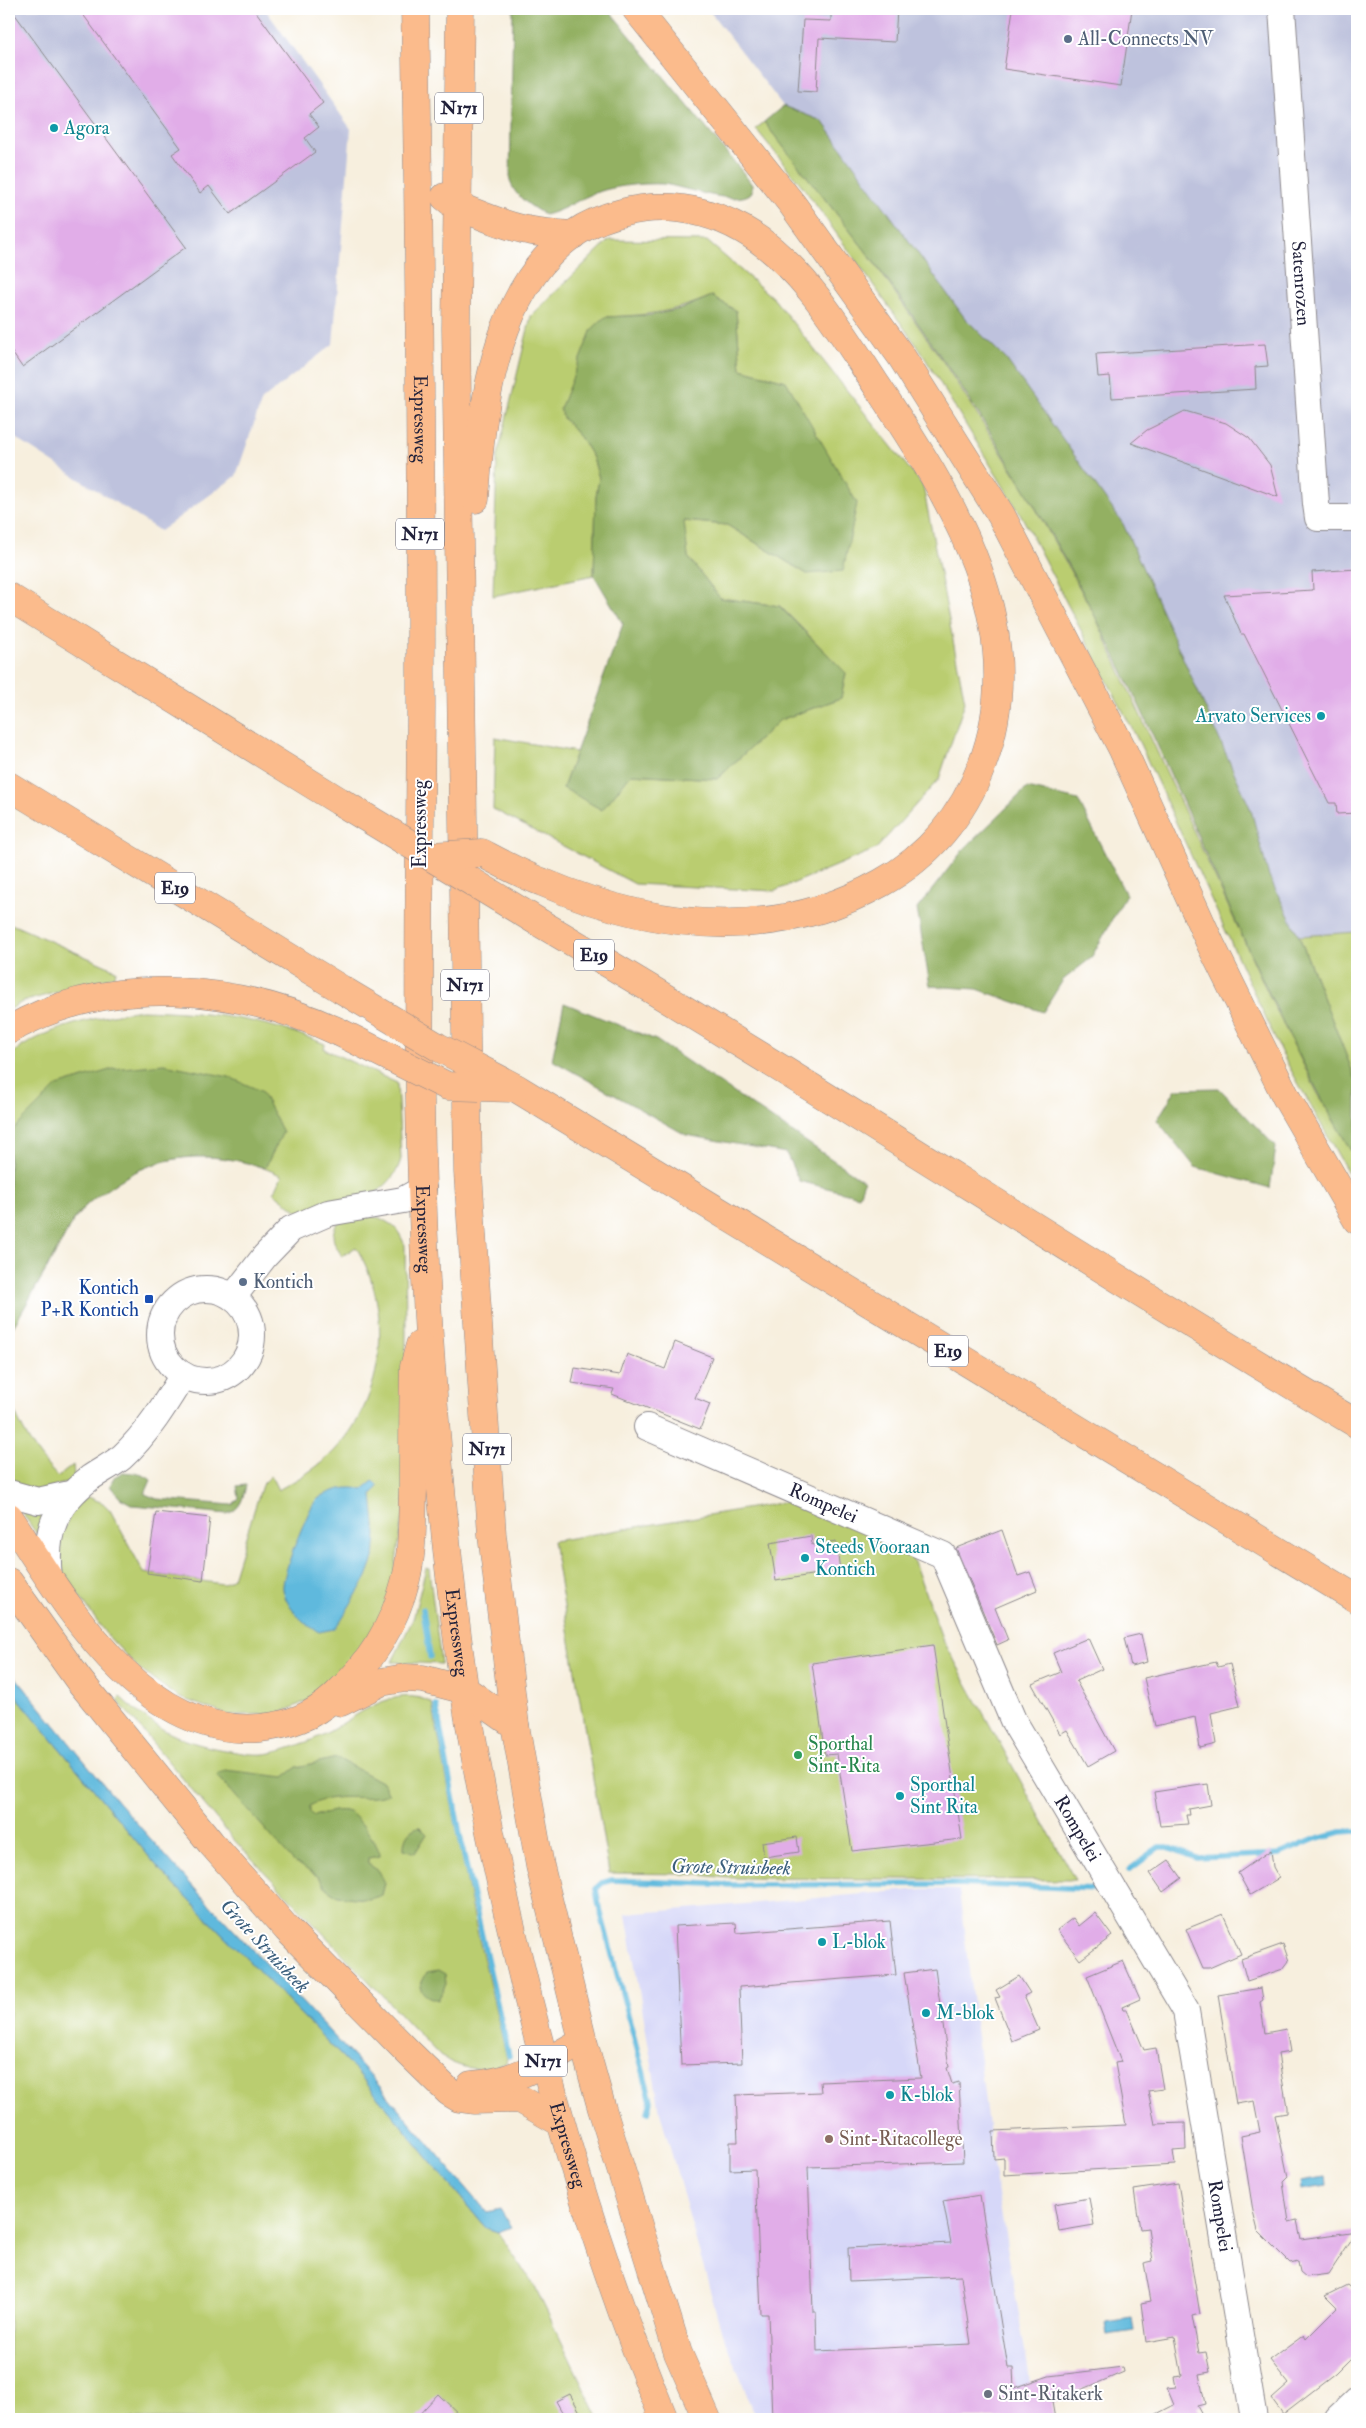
<svg xmlns="http://www.w3.org/2000/svg" width="1366" height="2428" viewBox="0 0 1366 2428" font-family="'IM FELL Double Pica',serif">
  <rect width="100%" height="100%" fill="#fff"/>
  <filter id="ink" filterUnits="userSpaceOnUse"><feTurbulence type="fractalNoise" baseFrequency=".02" numOctaves="2"/><feDisplacementMap in="SourceGraphic" scale="10" xChannelSelector="R" yChannelSelector="G"/><feConvolveMatrix kernelMatrix="1 2 1 2 8 2 1 2 1" color-interpolation-filters="sRGB"/></filter>
  <filter id="wash" filterUnits="userSpaceOnUse"><feTurbulence type="fractalNoise" baseFrequency=".0096" numOctaves="4" result="noise"/><feDisplacementMap in="SourceGraphic" scale="20" xChannelSelector="R" yChannelSelector="G"/><feGaussianBlur stdDeviation="1.12" result="paint"/><feColorMatrix in="noise" values="0 0 0 0 0 0 0 0 0 0 0 0 0 0 0 0 0 1.4 0 .05"/><feComposite in="paint" operator="in"/></filter>
  <g filter="url(#wash)">
    <rect width="100%" height="100%" fill="#f7efde"/>
    <!-- built -->
    <polygon fill="#d6d7f8" points="924,1889 959,1890 992,2159 1029,2374 1033,2419 757,2419 722,2333 660,2112 626,1914"/>
    <!-- industrial -->
    <g fill="#bec2dd">
      <polygon points="9,9 265,9 351,129 333,344 262,400 236,476 160,531 9,434"/>
      <polygon points="708,9 1357,9 1357,932 1299,936 1269,877 1251,810 1123,524 1006,359 964,317 822,121 783,106"/>
    </g>
    <!-- green -->
    <g fill="#bacd70" stroke="#6e7856">
      <polygon points="764,122 865,250 940,357 1026,491 1094,614 1274,1006 1317,1092 1357,1161 1357,1189 1282,1054 1140,744 1021,515 920,350 803,187 756,129"/>
      <path d="M609,240L707,241L774,299L923,486L965,702L939,779L876,849L775,891L635,884L493,809L495,737L576,752L563,788L631,774L717,779L780,720L841,698L846,673L780,606L720,598L688,557L683,521L727,525L807,574L786,381L741,369L736,311L712,296C671,313 648,315 605,317L563,418L581,438L593,458L599,478L596,496L594,575L493,596L497,458L531,316Z"/>
      <polygon points="9,923 116,970 115,976 22,1002 9,1010"/>
      <polygon points="1357,932 1357,1083 1299,936"/>
      <path d="M141,1010C209,1012 262,1018 325,1044L324,1049L397,1083L401,1159C397,1174 389,1183 377,1192L301,1214L274,1193L282,1176C226,1148 161,1149 109,1187C98,1195 86,1204 78,1215C69,1226 63,1240 57,1251C41,1279 25,1306 9,1334V1056C44,1027 98,1017 141,1010Z"/>
      <path d="M368,1216L380,1218L392,1225L398,1231L405,1245L406,1332L405,1504L389,1607L331,1690L278,1714L228,1715L178,1697L139,1669L106,1634L62,1572L57,1544L76,1504L88,1497L103,1503L110,1510L144,1573L223,1584L233,1578L262,1485L271,1476L278,1490C298,1479 318,1468 334,1451C386,1398 394,1309 356,1247L342,1256C333,1242 329,1235 339,1221Z"/>
      <path d="M9,1397C20,1428 35,1454 58,1477L73,1465L74,1475L72,1481L38,1491L9,1482Z"/>
      <polygon points="792,1501 899,1543 912,1557 942,1638 1075,1880 729,1878 690,1874 609,1873 553,1541"/>
      <polygon points="25,1509 47,1510 38,1533 36,1533 23,1514"/>
      <polygon points="426,1568 429,1569 441,1664 392,1662 413,1619"/>
      <polygon points="9,1687 161,1871 358,2073 480,2221 486,2228 498,2232 536,2289 599,2419 9,2419"/>
      <path d="M120,1697C157,1730 181,1743 230,1751C243,1753 258,1756 271,1753C290,1749 308,1742 325,1734C356,1717 395,1682 432,1703L475,1922L507,2058L506,2063C481,2072 462,2070 440,2056L234,1840L117,1700Z"/>
    </g>
    <!-- forest -->
    <g fill="#93b062" stroke="#5a694e">
      <path d="M513,9H608L745,175L752,185V192C739,208 682,186 663,184C640,183 611,186 590,195C574,202 562,211 545,215C531,206 514,197 510,180Z"/>
      <path d="M783,106L822,121L964,317L1006,359L1123,524L1251,810L1269,877L1299,936L1357,1083V1161C1253,986 1187,793 1093,612C1028,486 950,364 865,250C832,207 797,165 764,122Z"/>
      <polygon points="712,296 736,311 741,369 786,381 857,503 843,571 807,574 727,525 684,521 688,557 720,598 779,606 846,673 841,698 780,720 717,779 631,774 602,810 563,788 623,624 594,575 596,496 599,478 593,458 581,438 563,418 560,409 592,329 605,317 652,315 681,309"/>
      <polygon points="1027,788 1078,800 1126,895 1091,958 1063,980 1043,1012 977,989 930,986 917,909 963,850"/>
      <polygon points="564,1003 656,1040 864,1181 859,1196 799,1181 786,1153 686,1135 552,1060"/>
      <path d="M164,1064L229,1077L261,1091L283,1132L265,1168C209,1150 158,1152 109,1188C98,1195 86,1204 77,1215C69,1226 63,1240 56,1251C41,1279 25,1307 9,1334V1134L57,1086L113,1069Z"/>
      <polygon points="1219,1088 1276,1147 1270,1188 1195,1167 1157,1120 1176,1089"/>
      <path d="M123,1472C133,1473 143,1473 151,1480L145,1494L157,1499L232,1505L239,1498L237,1486L246,1485C243,1499 241,1509 227,1514L133,1505L120,1498L110,1486L114,1477Z"/>
      <path d="M337,1758L383,1783L389,1794C362,1803 335,1790 310,1806V1813L314,1816C324,1813 340,1808 349,1812C357,1815 381,1848 380,1856L368,1858V1864L379,1871L385,1883L382,1895L370,1899L355,1898L338,1896L326,1888L319,1877L294,1862L217,1775L225,1770L284,1777L297,1767Z"/>
      <path d="M419,1826L427,1834L415,1853L404,1849C404,1836 408,1831 419,1826Z"/>
      <path d="M438,1970L445,1974L446,1984L438,2000C429,1997 423,1996 420,1986L427,1972Z"/>
    </g>
    <!-- water -->
    <g fill="#5fb9dd" stroke="#406e8c">
      <path d="M373,1481L378,1486L372,1495L376,1535L374,1558L367,1577L341,1620L334,1629L319,1632C304,1624 286,1608 283,1589C281,1576 306,1515 314,1503C322,1492 349,1484 362,1490Z"/>
      <polygon points="9,1669 118,1802 196,1890 363,2067 487,2212 500,2209 511,2227 498,2232 486,2228 480,2221 358,2073 161,1871 9,1687"/>
      <polygon points="1326,2177 1327,2186 1301,2190 1300,2181"/>
      <polygon points="1132,2318 1134,2331 1107,2335 1105,2322"/>
    </g>
    <g fill="none" stroke-linecap="round" stroke-linejoin="round">
      <!-- stream -->
      <g stroke="#5fb9dd" stroke-width="5.5">
        <polyline points="423,1609 430,1657"/>
        <polyline points="436,1706 464,1856 509,2056"/>
        <polyline points="1129,1870 1160,1847 1168,1847 1197,1858 1280,1854 1315,1839 1340,1832 1357,1831"/>
        <polyline points="648,2112 651,2101 599,1906 596,1889 602,1883 612,1880 733,1885 956,1884 1100,1889"/>
      </g>
    </g>
    <g id="blocks">
      <!-- building -->
      <g fill="#e1ade8">
        <polygon points="9,9 11,9 186,247 22,367 9,348"/>
        <polygon points="79,9 254,9 323,103 309,114 319,127 305,138 315,152 230,214 209,186 200,193 172,154 181,148"/>
        <polygon points="831,9 897,9 895,42 819,38 816,92 798,91 803,20 831,21"/>
        <polygon points="1013,9 1132,9 1121,86 1004,69"/>
        <polygon points="1265,344 1268,366 1255,367 1256,389 1112,398 1110,376 1098,377 1096,354"/>
        <polygon points="1185,411 1226,423 1249,438 1270,465 1278,497 1131,443 1147,430"/>
        <polygon points="1357,569 1357,813 1337,814 1336,803 1329,803 1244,634 1241,634 1224,595 1313,590 1312,572"/>
        <polygon points="675,1342 712,1357 695,1398 710,1404 700,1429 612,1394 614,1389 572,1383 575,1368 620,1375 627,1354 665,1369"/>
        <polygon points="156,1512 210,1518 203,1581 147,1573"/>
        <polygon points="1002,1530 1018,1576 1030,1572 1037,1590 995,1608 1008,1640 997,1645 956,1548"/>
        <polygon points="811,1536 812,1545 836,1541 840,1570 776,1581 770,1543"/>
        <polygon points="1141,1634 1147,1662 1131,1666 1124,1638"/>
        <polygon points="1088,1638 1102,1669 1076,1681 1114,1751 1088,1766 1067,1730 1060,1734 1032,1684 1061,1672 1053,1653"/>
        <polygon points="933,1645 962,1839 852,1851 837,1754 825,1755 812,1663"/>
        <polygon points="1216,1662 1218,1667 1230,1664 1240,1706 1211,1713 1216,1744 1200,1748 1195,1717 1155,1726 1144,1678"/>
        <polygon points="1208,1784 1211,1805 1189,1809 1190,1815 1186,1815 1188,1824 1160,1826 1154,1792"/>
        <polygon points="797,1837 799,1852 764,1857 762,1842"/>
        <polygon points="1271,1850 1273,1867 1279,1878 1250,1895 1238,1873"/>
        <polygon points="1169,1860 1182,1878 1163,1892 1150,1873"/>
        <polygon points="1095,1913 1112,1936 1080,1960 1057,1930 1073,1918 1079,1926"/>
        <polygon points="1223,1914 1241,1954 1209,1968 1203,1968 1186,1929"/>
        <polygon points="890,1921 896,1975 739,1987 742,2063 681,2065 675,1926 736,1923 737,1933"/>
        <polygon points="1283,1944 1289,1961 1283,1969 1247,1981 1241,1959"/>
        <polygon points="1123,1961 1140,1999 1122,2007 1123,2010 1127,2010 1144,2050 1156,2048 1163,2089 1148,2091 1155,2124 1185,2123 1186,2150 1173,2151 1175,2165 1004,2175 1004,2158 994,2159 993,2131 1126,2125 1115,2063 1121,2062 1087,1976"/>
        <polygon points="935,1969 949,2067 947,2068 952,2084 959,2082 963,2162 808,2167 813,2312 816,2312 817,2351 971,2344 961,2276 849,2281 848,2248 951,2243 943,2201 980,2195 1008,2368 1013,2368 1014,2388 1049,2376 1123,2367 1124,2372 1052,2402 1055,2419 772,2419 768,2314 761,2314 755,2169 730,2170 730,2142 738,2142 736,2095 821,2092 820,2082 921,2078 904,1973"/>
        <polygon points="1019,1976 1030,1993 1024,1996 1039,2030 1012,2041 995,1998 1000,1997 996,1990"/>
        <polygon points="1261,1988 1263,2000 1260,2002 1265,2033 1286,2029 1290,2052 1278,2054 1287,2107 1287,2113 1275,2115 1288,2177 1283,2182 1289,2222 1297,2220 1301,2239 1357,2231 1329,2274 1306,2277 1300,2272 1298,2261 1290,2263 1258,2231 1253,2211 1241,2136 1260,2132 1254,2101 1236,2104 1218,1995"/>
        <polygon points="1178,2183 1200,2314 1192,2316 1199,2353 1206,2352 1210,2372 1199,2374 1205,2404 1197,2406 1204,2419 1147,2419 1174,2405 1167,2388 1176,2387 1174,2377 1182,2376 1175,2337 1146,2342 1141,2303 1151,2301 1144,2263 1153,2261 1148,2228 1140,2229 1134,2190"/>
        <polygon points="1089,2198 1094,2225 1059,2231 1054,2204"/>
        <polygon points="1347,2285 1357,2294 1357,2352 1335,2374 1283,2414 1272,2399 1289,2384 1270,2360 1304,2335 1306,2339 1337,2308 1325,2296"/>
        <polygon points="438,2394 464,2419 415,2419"/>
        <polygon points="570,2394 580,2412 566,2419 556,2401"/>
      </g>
    </g>
  </g>
  <g filter="url(#ink)">
    <use href="#blocks" fill-opacity="0" stroke="#8c888c" stroke-width="1"/>
    <g fill="none" stroke-linecap="round" stroke-linejoin="round">
      <!-- minor casing -->
      <g stroke="#8c888c" stroke-width="28">
        <g id="minor">
          <path id="s1" d="M1282,9L1316,504L1318,518H1357"/>
          <circle cx="206" cy="1335" r="46"/>
          <polyline points="233,1297 265,1256 291,1229 328,1213 403,1200 423,1189"/>
          <path id="s2" d="M647,1427L943,1555L1013,1720L1186,2011L1254,2419"/>
          <polyline points="9,1493 38,1501 70,1494"/>
          <path d="M49,1577C44,1533 54,1506 90,1478C100,1471 112,1465 122,1457C147,1434 166,1403 183,1375"/>
          <polyline points="1338,2419 1357,2401"/>
        </g>
      </g>
      <!-- highway casing -->
      <g stroke="#8c888c" stroke-width="29">
        <g id="highway">
          <path id="s3" d="M415,9C420,242 421,475 421,708C420,839 418,970 420,1100C423,1296 437,1494 464,1687C477,1776 496,1865 517,1952C554,2111 601,2268 664,2419"/>
          <polyline points="460,9 456,328 468,1172 492,1535 515,1725 540,1866 583,2041 602,2109 678,2353 707,2419"/>
          <polyline points="636,9 792,204 901,356 1001,515 1122,748 1211,945 1286,1097 1357,1220"/>
          <path d="M445,197C455,206 463,208 475,213C515,229 531,233 573,235"/>
          <path d="M475,499C482,396 500,243 621,213C663,202 704,208 742,229C801,262 841,331 877,386C951,498 1034,627 982,765C963,816 928,857 881,883C772,944 653,929 542,882C521,874 501,863 482,853"/>
          <polyline points="9,597 339,801"/>
          <polyline points="9,786 341,989"/>
          <path d="M540,923C816,1085 1082,1261 1357,1424"/>
          <path d="M9,1030C109,972 238,985 339,1032"/>
          <polyline points="516,1088 1357,1599"/>
          <path d="M9,1517C65,1602 140,1738 260,1728C289,1725 312,1717 334,1697C370,1664 394,1627 406,1579C413,1550 412,1519 413,1489C413,1448 413,1408 414,1367L420,1345"/>
          <polyline points="9,1582 78,1679 211,1843 287,1929 409,2053 449,2092 459,2098 473,2100 520,2099 560,2122"/>
          <polyline points="341,1702 381,1682 405,1678 423,1679 465,1690 515,1725"/>
          <path d="M471,2085C514,2083 546,2062 583,2041"/>
        </g>
      </g>
      <!-- minor -->
      <use href="#minor" stroke="#fff" stroke-width="26"/>
      <!-- highway -->
      <use href="#highway" stroke="#fbbb8c" stroke-width="28"/>
      <!-- highway-bridge casing -->
      <g stroke="#8c888c" stroke-width="29" stroke-linecap="butt">
        <g id="highway-bridge">
          <polyline points="339,801 540,923"/>
          <polyline points="430,856 482,853"/>
          <polyline points="341,989 438,1047 516,1088"/>
          <polyline points="339,1032 447,1086 510,1088"/>
        </g>
      </g>
      <!-- highway-bridge -->
      <use href="#highway-bridge" stroke="#fbbb8c" stroke-width="28"/>
    </g>
  </g>
  <!-- markers -->
  <g fill="#5c6f8a" stroke="#fff" stroke-width="2">
    <circle cx="1068" cy="39" r="5"/>
    <circle cx="243" cy="1282" r="5"/>
  </g>
  <g fill="#0f9aa8" stroke="#fff" stroke-width="2">
    <circle cx="54" cy="128" r="5"/>
    <circle cx="1321" cy="716" r="5"/>
    <circle cx="805" cy="1558" r="5"/>
    <circle cx="900" cy="1796" r="5"/>
    <circle cx="822" cy="1942" r="5"/>
    <circle cx="926" cy="2013" r="5"/>
    <circle cx="890" cy="2095" r="5"/>
  </g>
  <rect fill="#1a4fb4" stroke="#fff" stroke-width="2" x="144" y="1294" width="10" height="10" rx="2.5"/>
  <circle fill="#2e9e5b" stroke="#fff" stroke-width="2" cx="798" cy="1755" r="5"/>
  <circle fill="#8d6e63" stroke="#fff" stroke-width="2" cx="829" cy="2139" r="5"/>
  <circle fill="#6b7280" stroke="#fff" stroke-width="2" cx="988" cy="2394" r="5"/>
  <g text-anchor="middle" dominant-baseline="central" stroke-width="4" stroke-linejoin="round" paint-order="stroke">
    <!-- shield labels -->
    <g fill="#fff" stroke="#646476" stroke-width="1">
      <rect x="435" y="92.5" width="48" height="31" rx="4"/>
      <rect x="396" y="518.5" width="48" height="31" rx="4"/>
      <rect x="155" y="872.5" width="40" height="31" rx="4"/>
      <rect x="574" y="939.5" width="40" height="31" rx="4"/>
      <rect x="441" y="969.5" width="48" height="31" rx="4"/>
      <rect x="928" y="1335.5" width="40" height="31" rx="4"/>
      <rect x="463" y="1433.5" width="48" height="31" rx="4"/>
      <rect x="519" y="2045.5" width="48" height="31" rx="4"/>
    </g>
    <g font-size="18" font-weight="bold" fill="#22223b">
      <text x="459" y="108">N171</text>
      <text x="420" y="534">N171</text>
      <text x="175" y="888">E19</text>
      <text x="594" y="955">E19</text>
      <text x="465" y="985">N171</text>
      <text x="948" y="1351">E19</text>
      <text x="487" y="1449">N171</text>
      <text x="543" y="2061">N171</text>
    </g>
    <!-- service labels -->
    <g font-size="19" fill="#4e5e75" stroke="#fff" text-anchor="start">
      <text x="1078" y="39">All-Connects NV</text>
      <text x="253" y="1282">Kontich</text>
    </g>
    <!-- culture labels -->
    <g font-size="19" fill="#0d838f" stroke="#fff" text-anchor="start">
      <text x="64" y="128">Agora</text>
      <text x="1311" y="716" text-anchor="end">Arvato Services</text>
      <text x="815" y="1547">Steeds Vooraan<tspan x="815" dy="22">Kontich</tspan></text>
      <text x="910" y="1785">Sporthal<tspan x="910" dy="22">Sint Rita</tspan></text>
      <text x="832" y="1942">L-blok</text>
      <text x="936" y="2013">M-blok</text>
      <text x="900" y="2095">K-blok</text>
    </g>
    <!-- street labels -->
    <g font-size="19" fill="#22223b" stroke="#fff">
      <text stroke="none"><textPath href="#s1" startOffset="275">Satenrozen</textPath></text>
      <text stroke="none"><textPath href="#s3" startOffset="410">Expressweg</textPath></text>
      <text transform="translate(420 824) rotate(-90)">Expressweg</text>
      <text stroke="none"><textPath href="#s3" startOffset="1220">Expressweg</textPath></text>
      <text stroke="none"><textPath href="#s2" startOffset="192">Rompelei</textPath></text>
      <text stroke="none"><textPath href="#s3" startOffset="1625">Expressweg</textPath></text>
      <text stroke="none"><textPath href="#s2" startOffset="628">Rompelei</textPath></text>
      <text stroke="none"><textPath href="#s3" startOffset="2150">Expressweg</textPath></text>
      <text stroke="none"><textPath href="#s2" startOffset="1048">Rompelei</textPath></text>
    </g>
    <!-- transit labels -->
    <g font-size="19" fill="#164399" stroke="#fff" text-anchor="end">
      <text x="139" y="1288">Kontich<tspan x="139" dy="22">P+R Kontich</tspan></text>
    </g>
    <!-- leisure labels -->
    <g font-size="19" fill="#27864d" stroke="#fff" text-anchor="start">
      <text x="808" y="1744">Sporthal<tspan x="808" dy="22">Sint-Rita</tspan></text>
    </g>
    <!-- education labels -->
    <g font-size="19" fill="#785e54" stroke="#fff" text-anchor="start">
      <text x="839" y="2139">Sint-Ritacollege</text>
    </g>
    <!-- worship labels -->
    <g font-size="19" fill="#5b616d" stroke="#fff" text-anchor="start">
      <text x="998" y="2394">Sint-Ritakerk</text>
    </g>
    <!-- water labels -->
    <g font-size="20" font-style="italic" fill="#3a5e7c" stroke="#fff">
      <text transform="translate(731 1867) rotate(1)">Grote Struisbeek</text>
      <text transform="translate(265 1946) rotate(47)">Grote Struisbeek</text>
    </g>
  </g>
  <!-- margin -->
  <rect width="1366" height="2428" fill="none" stroke="#fff" stroke-width="30"/>
</svg>
